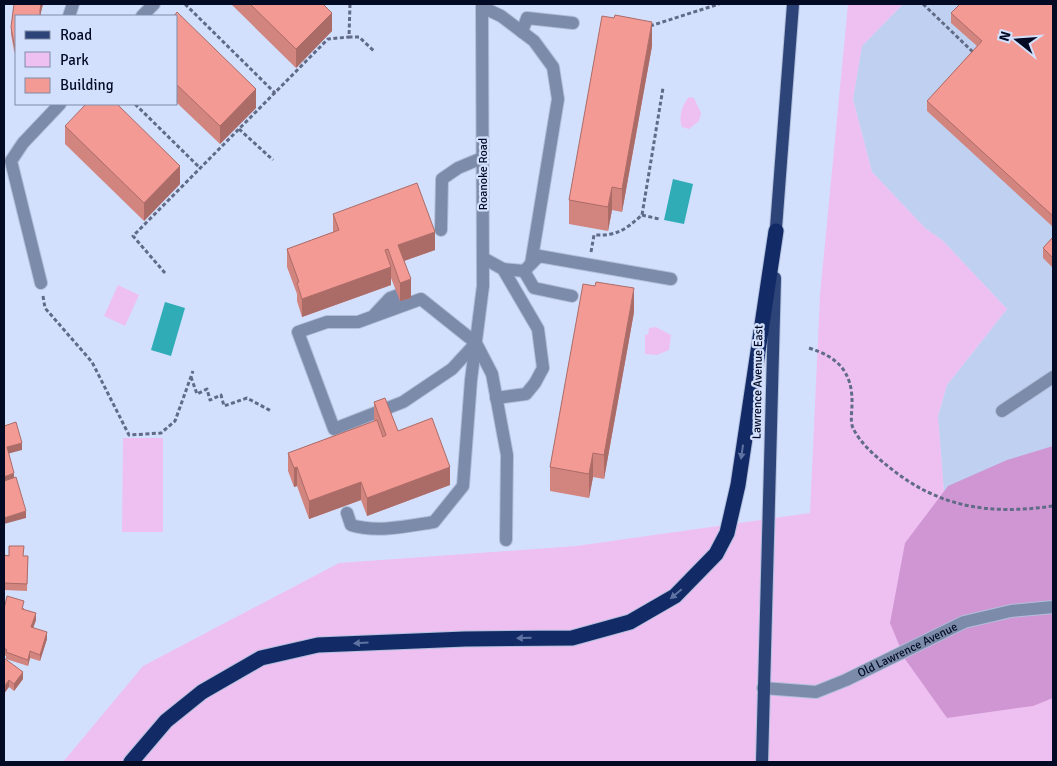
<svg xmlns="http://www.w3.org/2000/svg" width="1057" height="766" viewBox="0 0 1057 766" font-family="Signika,sans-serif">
  <rect width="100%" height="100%" fill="#d2e0fe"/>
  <!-- built -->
  <polygon fill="#c0d0f0" points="903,4 1053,4 1053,464 944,494 938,416 947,385 1007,309 943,241 925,228 872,172 853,99 862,46"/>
  <!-- green -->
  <g fill="#eec0f1">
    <polygon points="848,4 903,4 862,46 853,99 872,172 925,228 943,241 1007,309 947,385 938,416 944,493 1053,464 1053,762 63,762 143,666 339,563 576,546 810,513 820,295"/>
    <path d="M689,97L694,98L701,113L699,121L689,129L682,127C678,117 682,105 689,97Z"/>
    <polygon points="118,285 139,295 125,326 104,316"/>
    <polygon points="656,327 671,335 669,350 657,355 645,354 645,334 648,335 649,328"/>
    <polygon points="123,438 163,438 163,532 122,532"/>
  </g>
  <!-- forest -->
  <polygon fill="#cf96d3" points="1053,446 1053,698 1033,706 947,718 905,659 890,623 905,543 948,486 1007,460"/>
  <!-- water -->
  <g fill="#30acb7">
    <polygon points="673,179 693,184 684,224 664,220"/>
    <polygon points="165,302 185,308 171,356 151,350"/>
  </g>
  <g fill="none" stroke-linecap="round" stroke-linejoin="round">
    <!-- minor casing -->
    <g stroke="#b1bedb" stroke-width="14">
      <g id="minor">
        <polyline points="482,7 501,16 534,41 553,67 558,99 531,264"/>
        <polyline points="69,16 73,4"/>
        <polyline points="142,16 154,4"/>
        <polyline points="522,32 527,18 573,23"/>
        <polyline points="441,230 442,179 458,168 482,158"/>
        <polyline points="483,258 503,269 538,329 543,368 535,383 526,394 496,398"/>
        <polyline points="503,269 524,271 539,256 671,279"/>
        <polyline points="524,271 534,288 572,296"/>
        <polyline points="41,283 11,161 23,143 60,104"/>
        <polyline points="375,314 390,298 398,295"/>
        <polyline points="476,343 452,369 403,402 334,429 298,332 327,322 358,322 421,299 476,343 492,374 507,455 506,540"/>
        <polyline points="1002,411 1053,377"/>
        <path d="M347,513L351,525C377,533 408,526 434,522L463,486L471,380L483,286L482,4"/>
        <path id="s1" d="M763,688L816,692L846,680L964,622L1011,611L1053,607"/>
      </g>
    </g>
    <!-- major casing -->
    <g stroke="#b1bedb" stroke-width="14">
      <g id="major">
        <polyline points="775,241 793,4"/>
        <polyline points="762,762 775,278"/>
      </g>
    </g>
    <!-- highway casing -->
    <g stroke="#b1bedb" stroke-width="17">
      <polyline id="highway" points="131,762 166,721 202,692 261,658 318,645 465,639 572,638 630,622 675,596 716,554 727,533 738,485 776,231"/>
    </g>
    <!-- path -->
    <g stroke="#606b86" stroke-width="3" stroke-dasharray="4 2.5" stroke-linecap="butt">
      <polyline points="185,4 275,93"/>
      <polyline points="350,4 349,37 359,37 374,51"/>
      <polyline points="923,4 974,53"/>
      <polyline points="650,26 719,4"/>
      <polyline points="135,104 200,168"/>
      <polyline points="239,129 273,160"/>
      <polyline points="642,215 659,219"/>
      <path d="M591,252L594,235C617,236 625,230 642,215L663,88"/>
      <polyline points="165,273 133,236 328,39 349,37"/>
      <polyline points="43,296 45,308 92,362 129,435 161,433 175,421 193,371"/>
      <path d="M809,348C838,357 853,372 852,405C852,411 850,422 853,428C860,443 876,457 889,467C939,508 990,515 1053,506"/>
      <polyline points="191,377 197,394 207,389 210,400 221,395 224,406 247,398 271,411"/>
    </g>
    <!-- minor -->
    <use href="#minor" stroke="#7c8ba9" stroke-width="12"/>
    <!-- major -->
    <use href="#major" stroke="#2d4478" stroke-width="12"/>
    <!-- highway -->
    <use href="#highway" stroke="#122a65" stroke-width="15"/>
  </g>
  <!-- wall -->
  <g fill="#d2847f">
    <polygon points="14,4 43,4 40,16 16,16 16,55 14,51 11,34 11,27"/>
    <polygon points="231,4 323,4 332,31 296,68"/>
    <polygon points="1053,4 1053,227 927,111 927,101 977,46 951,23 951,13"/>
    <polygon points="176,16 256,108 220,144 176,102"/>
    <polygon points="652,46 622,212 612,210 608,231 569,224 569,200"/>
    <polygon points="65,126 180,184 144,221 65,144"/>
    <polygon points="333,214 435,250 404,261 411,298 400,301 391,278 391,285 302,317 297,301 297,294 287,267 287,249 333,232"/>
    <polygon points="1053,237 1053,268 1043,258 1043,248"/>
    <polygon points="634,312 604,479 593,477 589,498 550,491 550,467"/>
    <polygon points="374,402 398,431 450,485 367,516 361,500 309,519 297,486 294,487 288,471 288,453 374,421"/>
    <polygon points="4,555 28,556 27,591 4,590"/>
    <polygon points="24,608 24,609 36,620 33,628 47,639 40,661 30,658 28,666 6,659 6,656 4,655 4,609"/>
    <polygon points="4,658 23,679 14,691 9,687"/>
  </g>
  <!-- shaded-wall -->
  <g fill="#ab6c68">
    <polygon points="41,4 43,4 40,16 40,10"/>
    <polygon points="332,13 332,31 296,68 296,49"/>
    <polygon points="652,22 652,46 622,212 622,189"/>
    <polygon points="256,89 256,108 220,144 220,126"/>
    <polygon points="180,166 180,184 144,221 144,203"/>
    <polygon points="612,187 612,210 608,231 608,207"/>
    <polygon points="435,232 435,250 398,263 398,245"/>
    <polygon points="391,267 391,285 302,317 302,299"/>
    <polygon points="411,279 411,298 400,301 400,283"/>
    <polygon points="634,288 634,312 604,479 604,455"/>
    <polygon points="22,443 22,450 7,454 7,447"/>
    <polygon points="593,453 593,477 589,498 589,474"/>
    <polygon points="297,467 297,486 294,487 294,468"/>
    <polygon points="450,467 450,485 367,516 367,498"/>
    <polygon points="14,473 14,480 4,483 4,477"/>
    <polygon points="361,482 361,500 309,519 309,501"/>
    <polygon points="26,511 26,518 4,524 4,518"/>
    <polygon points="36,613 36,620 31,634 31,627"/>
    <polygon points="47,632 47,639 40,661 40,655"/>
    <polygon points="30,651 30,658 28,666 28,660"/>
    <polygon points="23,672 23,679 14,691 14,684"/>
    <polygon points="9,680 9,687 4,694 4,687"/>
  </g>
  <!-- building -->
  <g fill="#f49a94" stroke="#ab6c68">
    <polygon points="14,4 41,4 40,10 40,16 16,16 16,48 14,44 11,27"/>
    <polygon points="250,4 323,4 332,13 296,49"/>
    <polygon points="960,4 1053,4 1053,216 927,101 982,41 951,13"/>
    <polygon points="177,12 256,89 220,126 176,84 176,16 174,16"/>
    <polygon points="615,15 652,22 622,189 612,187 608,207 569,200 602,16 614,18"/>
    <polygon points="86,104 117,104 180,166 144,203 65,126"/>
    <polygon points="417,183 435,232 398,245 411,279 400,283 388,249 385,250 391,267 302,299 297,283 299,282 287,249 339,230 333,214"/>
    <polygon points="1053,237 1053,258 1043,248"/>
    <polygon points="596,282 634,288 604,455 593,453 589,474 550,467 583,284 595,286"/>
    <polygon points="385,398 398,431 432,418 450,467 367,498 361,482 309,501 297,467 294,468 288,453 377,420 383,437 386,435 374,402"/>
    <polygon points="16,422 22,443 7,447 14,473 4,477 4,426"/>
    <polygon points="16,477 26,511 4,518 4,481"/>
    <polygon points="9,546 24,546 23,556 28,556 27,584 4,583 4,555 9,556"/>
    <polygon points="7,596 24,601 22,609 36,613 31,627 47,632 40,655 30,651 28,660 6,652 7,650 4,648 4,609"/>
    <polygon points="4,658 23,672 14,684 9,680 4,687"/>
  </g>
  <!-- one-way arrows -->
  <defs><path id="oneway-solid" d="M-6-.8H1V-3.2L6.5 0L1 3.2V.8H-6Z" transform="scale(1.25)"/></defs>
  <g fill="#5f73a2">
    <use href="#oneway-solid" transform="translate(742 452) rotate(98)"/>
    <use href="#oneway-solid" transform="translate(676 594) rotate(140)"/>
    <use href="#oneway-solid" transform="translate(524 638) rotate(179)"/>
    <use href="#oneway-solid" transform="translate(361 643) rotate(177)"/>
  </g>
  <g text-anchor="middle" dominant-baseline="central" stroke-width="4.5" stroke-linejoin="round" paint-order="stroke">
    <!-- street labels -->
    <g font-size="12" fill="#030b24" stroke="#d2e0fe">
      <text transform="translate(483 174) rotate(-90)">Roanoke Road</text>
      <text transform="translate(758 382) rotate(-89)">Lawrence Avenue East</text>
      <text stroke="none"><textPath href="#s1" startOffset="154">Old Lawrence Avenue</textPath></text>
    </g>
  </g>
  <!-- border -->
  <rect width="1057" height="766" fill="none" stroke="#030b24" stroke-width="10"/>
  <!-- legend -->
  <rect x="15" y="15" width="162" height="90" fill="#d2e0fe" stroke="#7f8ba7"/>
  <rect x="25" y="31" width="25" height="8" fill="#2d4478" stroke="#7f8ba7"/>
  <text x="60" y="40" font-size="15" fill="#030b24">Road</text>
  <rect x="25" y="52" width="25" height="15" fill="#eec0f1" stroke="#7f8ba7"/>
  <text x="60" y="65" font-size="15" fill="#030b24">Park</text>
  <rect x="25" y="78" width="25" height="15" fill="#f49a94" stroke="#7f8ba7"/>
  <text x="60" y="90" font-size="15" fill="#030b24">Building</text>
  <!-- north arrow -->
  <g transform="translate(1017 40) rotate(287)" stroke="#d2e0fe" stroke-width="4" paint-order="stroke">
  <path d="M0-4L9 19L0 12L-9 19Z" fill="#030b24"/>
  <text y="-8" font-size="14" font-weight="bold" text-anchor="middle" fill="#030b24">N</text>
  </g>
</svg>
